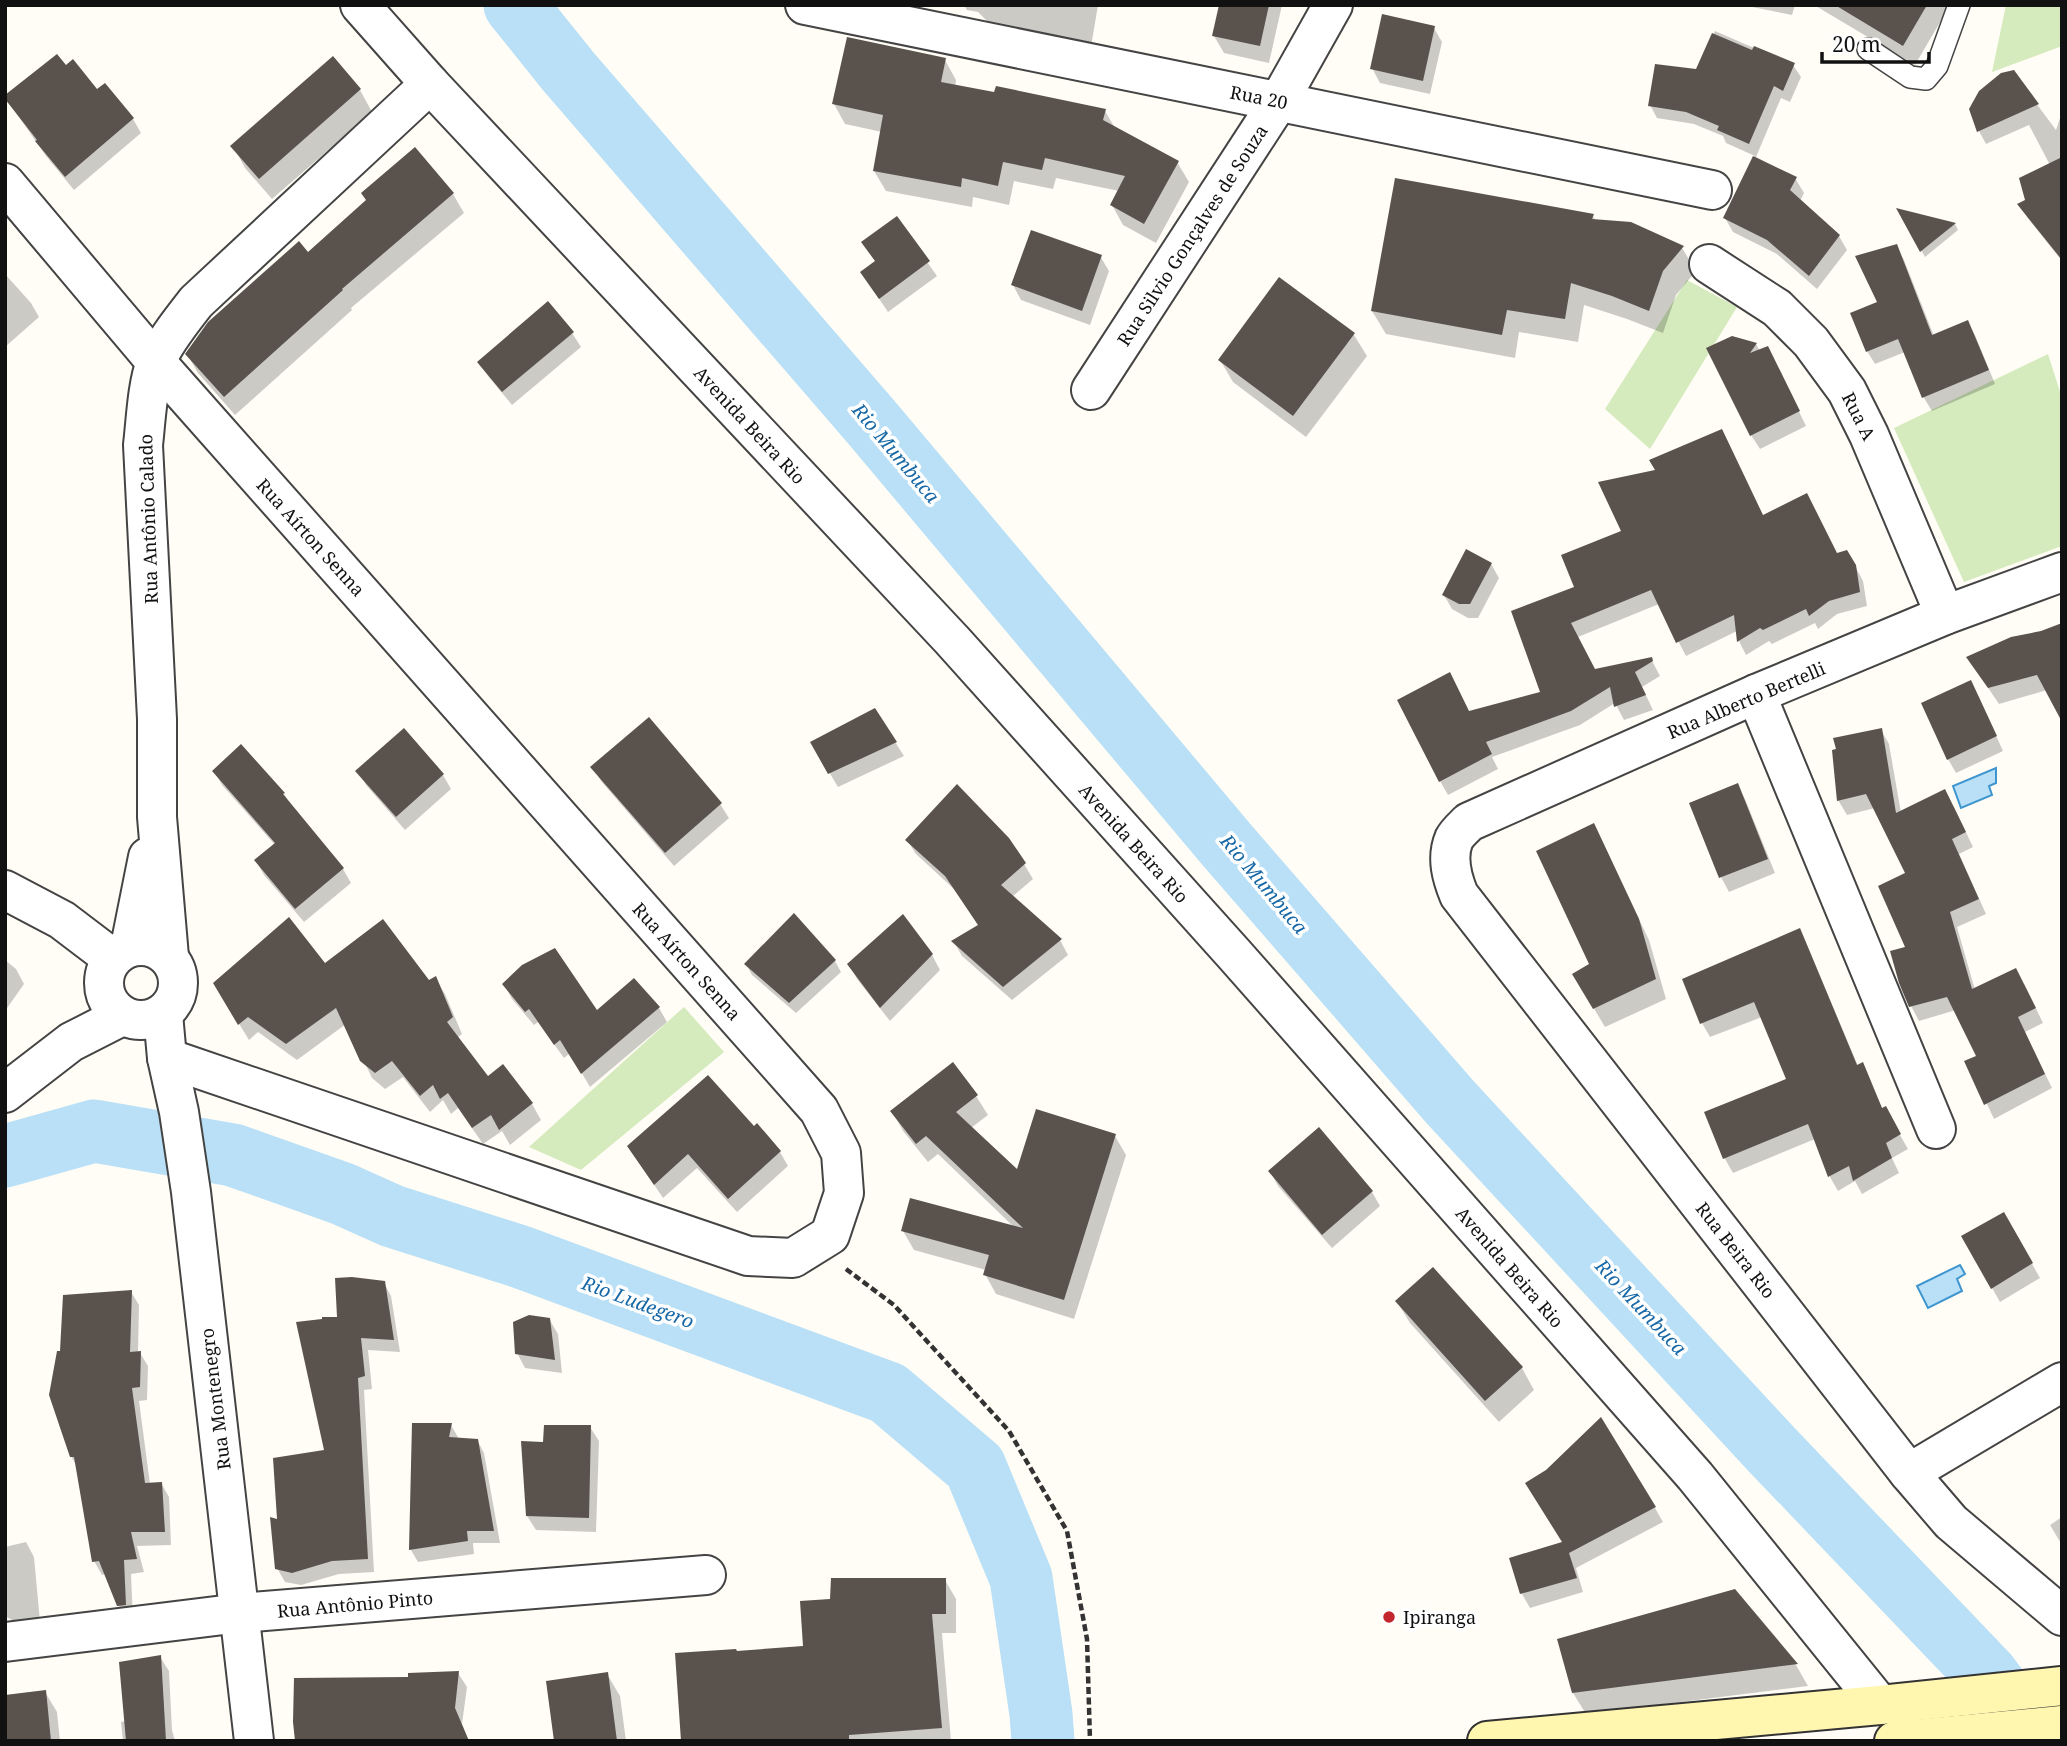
<svg xmlns="http://www.w3.org/2000/svg" width="2067" height="1746" viewBox="0 0 2067 1746" font-family="'Noto Serif',serif">
  <rect width="100%" height="100%" fill="#fffdf5"/>
  <!-- green -->
  <g fill="#d5ebbd">
    <polygon points="2006,5 2062,5 2062,46 1992,72"/>
    <polygon points="1687,280 1737,307 1650,449 1605,409"/>
    <polygon points="2048,354 2062,398 2062,546 1964,582 1894,428"/>
    <polygon points="684,1007 724,1052 581,1170 529,1147"/>
  </g>
  <!-- water -->
  <g fill="#b9e0f7" stroke="#3f96cf" stroke-width="2">
    <polygon points="1996,768 1996,783 1989,786 1992,795 1961,808 1953,786"/>
    <polygon points="1960,1265 1965,1274 1957,1279 1962,1291 1928,1308 1917,1286"/>
  </g>
  <!-- shadow -->
  <g fill="#0003">
    <polygon points="964,5 1098,5 1091,47 997,31 978,12 967,10"/>
    <polygon points="1221,5 1282,5 1269,63 1224,53 1214,36"/>
    <polygon points="1742,5 1795,5 1792,15"/>
    <polygon points="1814,5 1950,5 1915,65"/>
    <polygon points="1434,28 1442,42 1430,94 1380,83 1372,68"/>
    <polygon points="1715,31 1793,65 1801,77 1790,102 1781,98 1756,157 1795,178 1804,193 1800,201 1839,236 1847,250 1817,289 1777,254 1733,232 1725,218 1755,156 1726,143 1723,136 1694,124 1657,118 1650,105 1697,70"/>
    <polygon points="945,60 956,80 955,87 1105,111 1115,128 1177,162 1189,182 1156,243 1123,225 1112,205 1119,191 1056,178 1053,189 1014,181 1009,205 973,197 972,207 886,191 874,171 882,132 845,124 834,104"/>
    <polygon points="66,67 97,91 104,85 133,119 141,133 74,190 46,156 5,97"/>
    <polygon points="2013,72 2056,130 2062,112 2062,261 2027,217 2020,205 2028,201 2050,165 2029,125 1986,144 1979,131 1971,109"/>
    <polygon points="360,90 372,112 272,199 245,168 233,146"/>
    <polygon points="453,194 464,213 351,308 352,310 235,415 198,373 187,354 308,254"/>
    <polygon points="1899,211 1955,224 1958,230 1925,257"/>
    <polygon points="1592,215 1596,221 1682,248 1696,271 1676,295 1663,333 1627,319 1584,305 1578,342 1519,332 1515,358 1386,334 1372,311"/>
    <polygon points="896,218 937,276 888,312 862,273 876,262 864,243"/>
    <polygon points="1897,247 1904,260 1934,336 1967,322 1975,335 1995,384 1932,411 1924,398 1905,352 1875,364 1867,351"/>
    <polygon points="1100,256 1109,271 1090,325 1021,300 1013,285"/>
    <polygon points="5,274 31,303 39,317 5,347"/>
    <polygon points="1280,279 1354,335 1367,356 1306,437 1233,382 1220,360"/>
    <polygon points="572,333 581,347 512,405 488,376 479,362"/>
    <polygon points="1732,337 1756,344 1760,351 1775,362 1806,426 1760,449 1751,435"/>
    <polygon points="1763,517 1837,555 1855,566 1863,581 1867,606 1837,614 1818,629 1815,623 1772,644 1769,641 1746,655 1739,641 1737,631 1686,656 1659,604 1578,637 1595,671 1651,659 1660,676 1642,687 1653,710 1624,720 1615,703 1580,725 1492,757 1498,769 1448,795 1440,781 1469,712 1542,694 1513,612"/>
    <polygon points="1491,564 1499,578 1478,618 1468,618 1452,609 1444,595"/>
    <polygon points="2042,632 2047,690 1999,704 1968,658"/>
    <polygon points="1978,696 2003,751 1956,773 1948,759"/>
    <polygon points="404,730 443,775 451,789 405,830 366,785 358,771"/>
    <polygon points="1881,730 1889,744 1901,813 1953,805 1973,847 1959,854 1986,914 1957,927 1975,990 2024,984 2043,1023 2025,1032 2052,1088 1994,1119 1967,1062 1979,1057 1956,1010 1919,1021 1911,1006 1908,948 1907,874 1875,808 1847,815 1838,800"/>
    <polygon points="895,742 904,756 838,787 812,743"/>
    <polygon points="593,767 720,804 729,818 674,866 601,781"/>
    <polygon points="214,771 284,794 292,807 343,869 351,883 304,922 264,875 256,861 275,845 222,785"/>
    <polygon points="1737,785 1745,799 1775,873 1729,892 1721,877 1691,804"/>
    <polygon points="907,840 1024,864 1033,879 1012,897 1060,940 1068,955 1012,1000 962,956 954,942 979,926 955,890 916,854"/>
    <polygon points="1604,845 1649,940 1666,999 1605,1027 1574,975 1591,965"/>
    <polygon points="794,916 835,961 841,972 796,1013 752,975 746,964"/>
    <polygon points="903,917 932,955 940,970 890,1021 857,979 849,964"/>
    <polygon points="1799,931 1807,945 1858,1066 1862,1065 1883,1110 1885,1109 1908,1149 1892,1158 1899,1173 1862,1194 1855,1181 1838,1191 1830,1177 1815,1139 1733,1173 1725,1159 1706,1113 1788,1080 1762,1017 1710,1037 1702,1023"/>
    <polygon points="5,960 16,969 24,984 5,1011"/>
    <polygon points="324,966 429,983 435,978 445,994 462,1034 457,1038 488,1079 502,1067 532,1104 541,1120 510,1145 502,1131 483,1144 458,1108 451,1114 443,1100 430,1112 403,1077 385,1089 372,1078 346,1024 297,1060 258,1032 249,1040 215,984"/>
    <polygon points="504,984 597,1013 659,1008 667,1022 590,1087 570,1053 564,1058 538,1022 534,1025 512,999"/>
    <polygon points="976,1096 988,1115 971,1128 1017,1172 1115,1136 1126,1155 1074,1319 996,1294 985,1274 986,1270 914,1250 903,1231 1015,1228 938,1154 928,1162 903,1131 892,1111"/>
    <polygon points="629,1147 780,1152 788,1166 737,1212 697,1168 663,1198"/>
    <polygon points="1270,1171 1372,1192 1380,1206 1332,1248 1278,1186"/>
    <polygon points="2004,1214 2040,1278 2000,1302 1963,1237"/>
    <polygon points="384,1283 391,1296 400,1352 368,1350 372,1389 364,1390 374,1572 339,1574 301,1585 285,1582 277,1568 279,1521 326,1451 339,1319"/>
    <polygon points="131,1292 139,1305 138,1353 140,1353 148,1366 147,1400 139,1401 150,1484 161,1483 169,1497 171,1545 137,1546 144,1572 131,1574 133,1619 126,1619 118,1605 106,1574 102,1575 94,1561 77,1467 71,1456"/>
    <polygon points="1397,1302 1522,1368 1534,1390 1499,1422 1410,1323"/>
    <polygon points="549,1319 558,1334 562,1373 525,1368 517,1353"/>
    <polygon points="451,1425 459,1439 477,1440 484,1453 500,1543 473,1543 474,1554 418,1562 411,1550"/>
    <polygon points="590,1427 599,1441 596,1532 536,1530 527,1516 544,1444"/>
    <polygon points="1655,1508 1663,1522 1576,1568 1583,1592 1530,1608 1522,1594 1511,1559 1564,1543"/>
    <polygon points="2062,1517 2062,1545 2050,1525"/>
    <polygon points="26,1542 34,1557 40,1622 19,1624 5,1616 5,1547"/>
    <polygon points="945,1580 956,1599 956,1633 942,1633 951,1741 683,1741 737,1653 805,1647 832,1600"/>
    <polygon points="1735,1591 1796,1665 1808,1686 1586,1714 1573,1693"/>
    <polygon points="160,1657 169,1671 172,1730 175,1741 123,1741 121,1722 126,1721"/>
    <polygon points="458,1673 467,1687 462,1724 469,1741 424,1741"/>
    <polygon points="607,1674 620,1696 626,1741 556,1741"/>
    <polygon points="45,1692 57,1712 60,1741 5,1741"/>
  </g>
  <g fill="none" stroke-linecap="round" stroke-linejoin="round">
    <!-- river -->
    <g stroke="#b9e0f7" stroke-width="63">
      <polyline points="515,5 568,71 872,423 1226,844 1450,1102 1772,1450 1987,1675 2037,1741"/>
      <polyline points="5,1156 94,1131 233,1155 343,1194 392,1216 521,1257 888,1393 975,1467 1021,1578 1041,1714 1043,1741"/>
    </g>
  </g>
  <!-- building -->
  <g fill="#5a524d">
    <polygon points="1219,5 1269,5 1260,46 1212,36"/>
    <polygon points="1835,5 1927,5 1903,46"/>
    <polygon points="1382,14 1435,26 1423,81 1370,69"/>
    <polygon points="1712,33 1752,50 1754,46 1795,63 1783,91 1774,86 1749,144 1717,130 1719,126 1686,112 1648,106 1655,64 1696,69"/>
    <polygon points="847,37 946,58 941,82 994,92 996,86 1106,109 1103,120 1179,161 1144,224 1110,205 1125,176 1045,158 1042,170 1003,162 998,186 962,178 961,187 873,171 883,115 832,104"/>
    <polygon points="57,54 66,65 73,59 97,89 105,83 134,118 65,177 35,141 37,140 5,99 5,95"/>
    <polygon points="333,56 361,89 259,179 230,146"/>
    <polygon points="2014,70 2039,104 1977,132 1969,109 1979,91 2001,73"/>
    <polygon points="415,147 454,193 342,289 343,290 224,397 185,354 203,329 208,322 299,241 308,252 366,200 361,193"/>
    <polygon points="1753,156 1797,177 1790,190 1840,235 1809,276 1767,240 1723,218"/>
    <polygon points="2062,157 2062,260 2017,204 2025,200 2019,178"/>
    <polygon points="1395,178 1594,214 1592,219 1631,222 1684,246 1663,271 1649,311 1612,296 1571,283 1565,319 1507,310 1502,335 1371,311"/>
    <polygon points="1896,208 1956,223 1920,252"/>
    <polygon points="897,216 930,261 879,299 860,272 875,261 861,242"/>
    <polygon points="1031,230 1102,255 1082,311 1011,285"/>
    <polygon points="1897,244 1932,335 1968,320 1989,370 1922,398 1898,339 1866,352 1850,313 1877,302 1855,256"/>
    <polygon points="1279,277 1355,333 1293,416 1218,360"/>
    <polygon points="548,301 574,332 502,392 477,362"/>
    <polygon points="1732,336 1757,343 1750,353 1768,346 1800,411 1750,436 1706,348"/>
    <polygon points="1722,429 1763,515 1807,493 1837,553 1847,550 1856,565 1860,592 1829,601 1809,616 1806,609 1763,630 1760,628 1737,642 1734,615 1676,643 1651,590 1571,623 1595,669 1652,657 1653,661 1635,672 1646,695 1614,707 1610,687 1571,711 1486,742 1492,754 1439,782 1397,700 1450,672 1469,711 1540,692 1511,611 1574,587 1561,555 1621,531 1598,482 1655,470 1649,460"/>
    <polygon points="1466,549 1492,563 1470,604 1459,604 1442,595"/>
    <polygon points="2062,623 2062,722 2037,675 1988,688 1966,657 2011,637 2041,631"/>
    <polygon points="1971,680 1997,736 1947,760 1921,703"/>
    <polygon points="875,708 897,742 828,774 810,742"/>
    <polygon points="649,717 722,803 665,853 590,767"/>
    <polygon points="404,728 444,774 396,817 355,771"/>
    <polygon points="1882,728 1896,813 1945,789 1966,832 1952,839 1979,899 1950,912 1972,989 2016,968 2036,1008 2018,1017 2045,1074 1984,1105 1964,1061 1976,1056 1947,997 1909,1007 1899,983 1890,951 1905,947 1878,886 1905,873 1866,794 1837,801 1832,750 1836,749 1833,738"/>
    <polygon points="241,744 285,793 283,794 344,868 295,909 254,860 275,843 212,771"/>
    <polygon points="1738,783 1768,859 1719,878 1689,803"/>
    <polygon points="957,784 1009,838 1026,863 1001,885 1062,939 1003,987 951,941 978,925 945,876 905,840"/>
    <polygon points="1594,823 1639,919 1656,979 1593,1009 1572,974 1589,964 1536,851"/>
    <polygon points="794,913 836,960 789,1003 744,964"/>
    <polygon points="903,914 933,954 880,1008 847,964"/>
    <polygon points="289,917 325,963 383,919 429,980 436,976 453,1017 447,1022 488,1076 503,1064 533,1103 499,1130 491,1115 472,1128 448,1093 440,1099 433,1085 420,1096 392,1061 375,1073 360,1061 336,1008 286,1044 248,1017 238,1025 213,983"/>
    <polygon points="1800,928 1857,1065 1863,1062 1882,1108 1886,1106 1901,1134 1886,1143 1892,1158 1853,1181 1849,1166 1828,1177 1808,1124 1723,1159 1704,1112 1786,1079 1754,1002 1700,1024 1682,979"/>
    <polygon points="555,948 597,1010 634,978 660,1007 581,1074 560,1040 554,1045 529,1009 525,1012 502,984 522,965"/>
    <polygon points="953,1062 978,1095 956,1112 1017,1169 1036,1109 1116,1134 1064,1300 983,1275 989,1255 901,1231 910,1198 1023,1228 926,1136 916,1144 890,1111"/>
    <polygon points="708,1075 754,1126 757,1123 781,1151 728,1199 688,1154 654,1185 627,1146"/>
    <polygon points="1319,1127 1373,1191 1322,1235 1268,1171"/>
    <polygon points="2004,1212 2033,1263 1991,1289 1961,1236"/>
    <polygon points="1433,1267 1523,1367 1485,1401 1395,1301"/>
    <polygon points="352,1277 385,1281 394,1340 361,1338 365,1376 358,1378 368,1559 332,1561 292,1573 275,1569 270,1517 277,1519 273,1458 324,1450 296,1322 322,1319 322,1317 337,1317 335,1278"/>
    <polygon points="132,1290 130,1352 141,1351 140,1387 132,1388 145,1483 162,1482 165,1532 131,1532 137,1559 124,1560 126,1605 117,1606 99,1561 92,1562 74,1457 70,1457 49,1395 57,1351 60,1351 63,1295"/>
    <polygon points="529,1315 550,1318 555,1360 515,1354 513,1322"/>
    <polygon points="1601,1417 1656,1507 1569,1553 1577,1578 1520,1594 1509,1558 1562,1542 1525,1483 1546,1470"/>
    <polygon points="412,1423 452,1423 449,1437 478,1439 494,1531 467,1531 468,1541 409,1550"/>
    <polygon points="544,1425 591,1425 589,1518 526,1516 521,1441 543,1442"/>
    <polygon points="831,1578 946,1578 946,1614 932,1614 942,1728 849,1735 849,1740 835,1741 681,1741 675,1653 736,1649 737,1651 803,1646 800,1601 830,1599"/>
    <polygon points="1735,1589 1798,1664 1572,1693 1557,1639"/>
    <polygon points="161,1655 166,1741 126,1741 119,1662"/>
    <polygon points="459,1671 455,1708 469,1741 295,1741 293,1722 294,1678 408,1677 408,1673"/>
    <polygon points="608,1672 617,1741 554,1741 546,1681"/>
    <polygon points="46,1690 51,1741 5,1741 5,1695"/>
  </g>
  <g fill="none" stroke-linecap="round" stroke-linejoin="round">
    <!-- lane casing -->
    <g stroke="#444" stroke-width="24">
      <polyline id="lane" points="1868,49 1910,77 1926,79 1937,66 1959,5"/>
    </g>
    <!-- street casing -->
    <g stroke="#444" stroke-width="42">
      <g id="street">
        <polyline points="360,5 430,84 952,640 1234,954 1695,1476 1880,1705"/>
        <polyline points="805,5 1712,190"/>
        <polyline points="5,183 156,362 819,1110 841,1153 844,1193 830,1235 793,1258 748,1256 167,1058"/>
        <polyline points="1709,264 1777,308 1811,342 1847,391 1869,435 1945,615"/>
        <polyline points="1091,390 1279,101 1333,5"/>
        <path d="M2062,572L1945,615L1756,694L1469,822C1464,827 1457,833 1454,839C1446,858 1452,878 1459,895L1909,1473L1951,1522L2062,1616"/>
        <polyline points="1756,694 1936,1129"/>
        <polyline points="5,890 62,920 112,958"/>
        <circle cx="141" cy="983" r="37"/>
        <polyline points="130,947 148,857"/>
        <path d="M169,957L157,817V719L143,445C146,420 147,385 156,362C164,342 183,319 196,302L430,84"/>
        <polyline points="163,1014 167,1058 179,1112 191,1192 254,1741"/>
        <polyline points="5,1093 71,1042 122,1016"/>
        <polyline points="1909,1473 2062,1382"/>
        <polyline points="5,1642 240,1613 706,1575"/>
      </g>
    </g>
    <!-- secondary casing -->
    <g stroke="#333" stroke-width="42">
      <g id="secondary">
        <polyline points="1487,1741 1880,1705 2062,1686"/>
        <polyline points="1894,1741 2062,1725"/>
      </g>
    </g>
    <!-- path -->
    <polyline stroke="#333" stroke-width="4.5" stroke-dasharray="7 3.5" stroke-linecap="butt" points="846,1269 894,1305 1009,1431 1067,1531 1087,1639 1090,1741"/>
    <!-- lane -->
    <use href="#lane" stroke="#fff" stroke-width="21"/>
    <!-- street -->
    <use href="#street" stroke="#fff" stroke-width="38"/>
    <!-- secondary -->
    <use href="#secondary" stroke="#fff6b0" stroke-width="38"/>
  </g>
  <!-- markers -->
  <circle fill="#c4262e" stroke="#fff" stroke-width="2.5" cx="1389" cy="1617" r="7"/>
  <g text-anchor="middle" dominant-baseline="central" stroke-width="7" stroke-linejoin="round" paint-order="stroke">
    <!-- street labels -->
    <g font-size="18" fill="#111" stroke="#fff">
      <text transform="translate(1259 97) rotate(11)">Rua 20</text>
      <text transform="translate(1192 235) rotate(-57)">Rua Silvio Gonçalves de Souza</text>
      <text transform="translate(1859 416) rotate(63)">Rua A</text>
      <text transform="translate(750 425) rotate(47)">Avenida Beira Rio</text>
      <text transform="translate(148 519) rotate(-92)">Rua Antônio Calado</text>
      <text transform="translate(311 537) rotate(48)">Rua Aírton Senna</text>
      <text transform="translate(1746 700) rotate(-23)">Rua Alberto Bertelli</text>
      <text transform="translate(1134 843) rotate(48)">Avenida Beira Rio</text>
      <text transform="translate(687 961) rotate(48)">Rua Aírton Senna</text>
      <text transform="translate(1736 1250) rotate(52)">Rua Beira Rio</text>
      <text transform="translate(1510 1267) rotate(49)">Avenida Beira Rio</text>
      <text transform="translate(215 1399) rotate(-97)">Rua Montenegro</text>
      <text transform="translate(355 1604) rotate(-5)">Rua Antônio Pinto</text>
    </g>
    <!-- poi labels -->
    <g font-size="18" fill="#111" stroke="#fff" text-anchor="start">
      <text x="1403" y="1617">Ipiranga</text>
    </g>
    <!-- water labels -->
    <g font-size="19" font-style="italic" fill="#1768a6" stroke="#fff">
      <text transform="translate(896 453) rotate(50)">Rio Mumbuca</text>
      <text transform="translate(1264 884) rotate(50)">Rio Mumbuca</text>
      <text transform="translate(638 1302) rotate(20)">Rio Ludegero</text>
      <text transform="translate(1641 1307) rotate(47)">Rio Mumbuca</text>
    </g>
  </g>
  <!-- border -->
  <rect width="2067" height="1746" fill="none" stroke="#111111" stroke-width="14"/>
  <!-- scale -->
  <path d="M1822 52v10h107v-10" fill="none" stroke="#111111" stroke-width="3.5"/>
  <text x="1832" y="52" font-size="21" fill="#111111" stroke="#ffffff" stroke-width="5" paint-order="stroke">20 m</text>
</svg>
